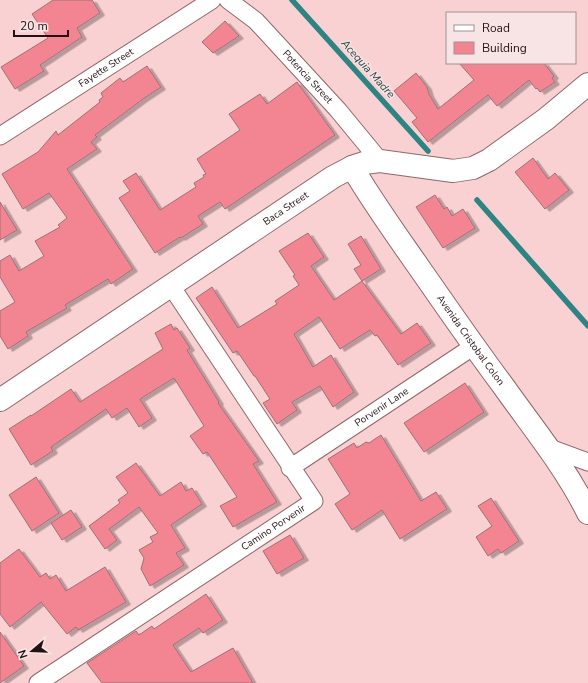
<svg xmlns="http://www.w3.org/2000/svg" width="588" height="683" viewBox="0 0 588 683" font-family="'Nunito Sans',sans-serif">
  <defs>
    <filter id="shadow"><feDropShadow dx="4.5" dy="2.5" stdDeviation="0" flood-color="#0004"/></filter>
  </defs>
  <rect width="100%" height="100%" fill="#f9d1d3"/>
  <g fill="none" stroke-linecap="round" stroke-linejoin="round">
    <!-- stream -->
    <g stroke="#2e8483" stroke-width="5.5">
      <polyline points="292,0 428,151"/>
      <polyline points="477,200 588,326"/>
    </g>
  </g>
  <!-- building -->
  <g fill="#f38491" stroke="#9d7174" filter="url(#shadow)">
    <polygon points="53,0 92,0 100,13 77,28 82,37 40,65 44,71 15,89 1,67 48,38 32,14"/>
    <polygon points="225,21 239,36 213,53 202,42"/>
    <polygon points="459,63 544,63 554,76 552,78 555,82 540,92 537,88 536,89 529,80 497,106 488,95 428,142 412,122 417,118 394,91 416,73 427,87 429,94 438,109 474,80"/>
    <polygon points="147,66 161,87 143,99 95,135 97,137 91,142 97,149 67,169 133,269 111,284 108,279 65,305 67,308 26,332 28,336 8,349 0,336 0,311 15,302 0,277 0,261 10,255 19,271 44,256 35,241 60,227 58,225 67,218 49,193 23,209 2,174 38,152 56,131 58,135 100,102 99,100 103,97 101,93 120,78 123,82"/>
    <polygon points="297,82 335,135 225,209 220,202 198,216 203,224 181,238 180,237 155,253 119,198 130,191 123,181 136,173 160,210 196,187 194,183 204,177 203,175 206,174 197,159 240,130 229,114 260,94 267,104"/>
    <polygon points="533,158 548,179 555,173 569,190 545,209 515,172"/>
    <polygon points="435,195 444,209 447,207 452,216 463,209 475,228 443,248 416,207"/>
    <polygon points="0,202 17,230 0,240"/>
    <polygon points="308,233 324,257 311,266 334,300 362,281 354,269 361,265 348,244 361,236 381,269 362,281 401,334 417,323 431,343 398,365 377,335 375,336 370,330 340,349 319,317 294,334 313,367 331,355 354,392 333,407 320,386 292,402 297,410 277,424 263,403 270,399 255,376 254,376 237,351 233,353 196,298 212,287 238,328 277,304 275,301 299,285 293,276 295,275 279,251"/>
    <polygon points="171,324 174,330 177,328 190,348 187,350 219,402 218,403 259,461 253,464 277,502 233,527 220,506 237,497 207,452 203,454 190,436 204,426 174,378 140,399 152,418 139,427 127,408 112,418 106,409 51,447 53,451 31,465 9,429 31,415 31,416 71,389 80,402 163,349 155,333"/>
    <polygon points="465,383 484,412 424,452 404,423"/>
    <polygon points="381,435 421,501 436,492 447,509 400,539 382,510 352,530 335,504 350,494 328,459 354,443 357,448 366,442 369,443"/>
    <polygon points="136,463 160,496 181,482 186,491 192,488 202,504 171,525 185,548 176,553 184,565 150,586 141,569 144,558 139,550 153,542 150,537 158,533 139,507 109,529 117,540 105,549 89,526 120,503 118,500 128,493 116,477"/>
    <polygon points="36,477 59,513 32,531 9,495"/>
    <polygon points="491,498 519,541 501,553 498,549 488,556 476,537 492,526 478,506"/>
    <polygon points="71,510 82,527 62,540 51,523"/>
    <polygon points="290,535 304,558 277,574 263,551"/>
    <polygon points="19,549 40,577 46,573 50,579 56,575 66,591 105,567 126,602 78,630 76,627 67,634 41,602 10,627 0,614 0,563"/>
    <polygon points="206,594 223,620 203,633 199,628 173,645 191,672 233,648 253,683 102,683 87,663 136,631 139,635 152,626 154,629"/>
    <polygon points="0,632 24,666 0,683"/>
  </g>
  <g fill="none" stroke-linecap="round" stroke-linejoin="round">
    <!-- street casing -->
    <g stroke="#92666a" stroke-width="19">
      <g id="street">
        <path id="s1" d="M228,0L256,21L338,110L380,161"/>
        <path id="s2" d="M0,136L212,0"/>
        <polyline points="547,447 588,462"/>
        <path id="s3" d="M290,468L474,346"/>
        <path id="s4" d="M38,683L314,501L171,286"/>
      </g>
    </g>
    <!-- secondary casing -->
    <g stroke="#92666a" stroke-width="24">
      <g id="secondary">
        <path id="s5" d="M352,167C372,201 395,233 418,266C446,306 474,347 504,387C533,428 566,468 588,513"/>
        <path id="s6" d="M0,400L333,177L352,167L364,163L380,161L453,171L473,168L489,160L546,119L588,84"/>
      </g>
    </g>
    <!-- street -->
    <use href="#street" stroke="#fff" stroke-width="17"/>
    <!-- secondary -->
    <use href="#secondary" stroke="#fff" stroke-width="22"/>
  </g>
  <g text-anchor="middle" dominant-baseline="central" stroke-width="3" stroke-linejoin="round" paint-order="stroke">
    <!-- street labels -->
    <g font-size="10" fill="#221112" stroke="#f8e4e5">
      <text stroke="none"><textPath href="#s2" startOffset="126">Fayette Street</textPath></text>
      <text stroke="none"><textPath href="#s1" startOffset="111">Potencia Street</textPath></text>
      <text stroke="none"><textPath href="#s6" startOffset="344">Baca Street</textPath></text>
      <text stroke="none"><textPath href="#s5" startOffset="210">Avenida Cristobal Colon</textPath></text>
      <text stroke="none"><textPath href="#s3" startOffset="110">Porvenir Lane</textPath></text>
      <text stroke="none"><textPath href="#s4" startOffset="282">Camino Porvenir</textPath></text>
    </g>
    <!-- water labels -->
    <g font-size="11" font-style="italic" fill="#2a4544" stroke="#f8e4e5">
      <text transform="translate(368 69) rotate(48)">Acequia Madre</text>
    </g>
  </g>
  <!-- legend -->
  <rect x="446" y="12" width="130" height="52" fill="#f8e4e5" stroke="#a29091"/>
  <rect x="454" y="25" width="20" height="6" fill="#ffffff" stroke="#a29091"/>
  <text x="482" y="32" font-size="12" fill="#221112">Road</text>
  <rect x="454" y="42" width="20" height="12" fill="#f38491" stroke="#a29091"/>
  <text x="482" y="52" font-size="12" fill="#221112">Building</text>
  <!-- north arrow -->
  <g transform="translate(32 651) rotate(251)" stroke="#f8e4e5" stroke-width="3" paint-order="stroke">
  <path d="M0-3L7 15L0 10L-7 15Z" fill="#221112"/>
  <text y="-6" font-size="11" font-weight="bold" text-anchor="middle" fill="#221112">N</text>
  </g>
  <!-- scale -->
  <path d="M14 30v6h54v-6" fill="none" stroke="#221112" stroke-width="2"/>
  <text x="20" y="30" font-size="12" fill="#221112" stroke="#f8e4e5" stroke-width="3" paint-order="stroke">20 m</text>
</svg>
